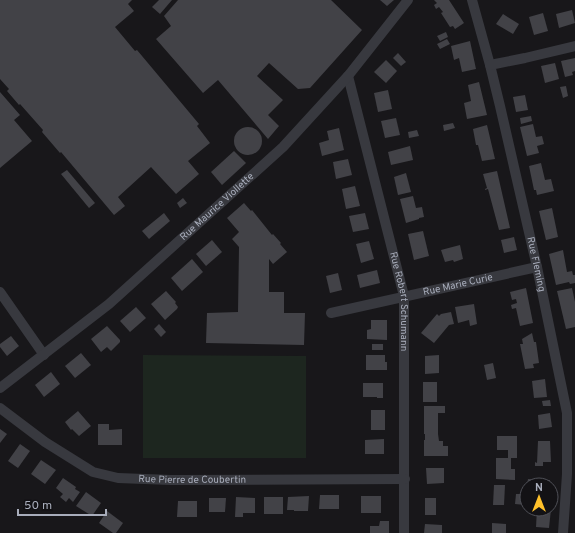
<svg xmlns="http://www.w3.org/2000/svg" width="575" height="533" viewBox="0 0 575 533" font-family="Overpass,sans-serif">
  <rect width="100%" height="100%" fill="#18171a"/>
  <!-- green -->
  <polygon fill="#1d261f" points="143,355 306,356 306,458 143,458"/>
  <!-- building -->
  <g fill="#424247">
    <polygon points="0,0 132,0 128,4 134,11 115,27 135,51 137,50 199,124 197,126 210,143 188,161 199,174 176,194 151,167 118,197 125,206 114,215 61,152 60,153 42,132 43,130 20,104 19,105 7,91 9,89 0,79"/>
    <polygon points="159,0 172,0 160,14 152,7"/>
    <polygon points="178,0 331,0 362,30 310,88 298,89 269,63 257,76 283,100 268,115 279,126 268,139 218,80 203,93 156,39 171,26 164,16"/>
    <polygon points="380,0 394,0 387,6"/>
    <polygon points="434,0 449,0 464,23 455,29 453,26 450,27 441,13 443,12 439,7 436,9 434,5 437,3"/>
    <polygon points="572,10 575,23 559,28 556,14"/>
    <polygon points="543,13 548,31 534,35 529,17"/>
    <polygon points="503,14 519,24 513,34 496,24"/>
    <polygon points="446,32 448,37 440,41 437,36"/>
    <polygon points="447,39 450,44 440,49 437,44"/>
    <polygon points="470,41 476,69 462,72 459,58 454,60 451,46"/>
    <polygon points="398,53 406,62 401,66 393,58"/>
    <polygon points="575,58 575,71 572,72 573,75 565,77 561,61"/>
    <polygon points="386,60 397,71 386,83 374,72"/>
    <polygon points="555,63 559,79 545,83 541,66"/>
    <polygon points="479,82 487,115 467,119 464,103 471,101 468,85"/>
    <polygon points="566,86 568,96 563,98 560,87"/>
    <polygon points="388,90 392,109 378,112 374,93"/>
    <polygon points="0,92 20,115 14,120 32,141 0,168"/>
    <polygon points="525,95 528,110 516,112 513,97"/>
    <polygon points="531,116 532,121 521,124 520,118"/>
    <polygon points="396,118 400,135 385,138 381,121"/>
    <polygon points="453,123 455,128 444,131 443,125"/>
    <polygon points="533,124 536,137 542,136 544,144 537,146 539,153 527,156 520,127"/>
    <polygon points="487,125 495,159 482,161 478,145 476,145 473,129"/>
    <circle cx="248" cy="141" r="14"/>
    <polygon points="339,128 344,150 322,156 319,143 329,140 327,131"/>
    <polygon points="417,130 419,136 409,138 408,132"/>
    <polygon points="410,146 413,160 391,165 388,152"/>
    <polygon points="234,151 246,163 222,185 211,172"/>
    <polygon points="348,159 352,175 336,179 333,162"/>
    <polygon points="541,163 545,180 551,179 554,191 537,195 536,190 534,190 529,166"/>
    <polygon points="67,170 95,203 89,208 61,174"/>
    <polygon points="497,171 510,228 499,230 488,189 485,190 485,189 487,188 483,174"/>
    <polygon points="406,173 411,192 398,195 394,177"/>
    <polygon points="355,186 360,206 346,209 342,189"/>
    <polygon points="413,196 416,208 422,207 424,217 419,218 419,219 406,223 400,199"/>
    <polygon points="183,198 187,203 180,208 177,203"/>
    <polygon points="244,203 251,211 252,210 272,235 273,234 281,243 280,244 287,252 273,264 269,259 269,292 284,292 284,313 305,313 304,345 206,343 207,313 238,312 239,247 232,239 239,232 227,218"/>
    <polygon points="552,208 558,237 546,240 539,211"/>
    <polygon points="164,213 170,221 149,239 142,231"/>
    <polygon points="365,213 369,229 353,232 349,216"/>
    <polygon points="423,231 429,256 414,260 408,234"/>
    <polygon points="514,237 517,250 504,253 501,240"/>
    <polygon points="212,240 222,252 206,266 196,254"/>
    <polygon points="369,241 374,259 361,263 356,244"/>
    <polygon points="460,245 463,259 454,262 453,260 445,262 441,250"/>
    <polygon points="563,250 567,272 572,271 573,275 575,275 575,283 570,284 569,282 556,285 549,254"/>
    <polygon points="192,259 203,272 182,291 171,278"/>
    <polygon points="377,270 380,283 360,288 357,275"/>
    <polygon points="338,273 342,290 330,293 326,276"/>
    <polygon points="526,288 533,323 520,326 516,308 512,309 511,305 517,303 516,299 512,300 510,292"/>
    <polygon points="572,288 575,302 575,327 566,329 557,291"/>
    <polygon points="166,291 176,302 175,303 178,307 177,309 165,320 151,304"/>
    <polygon points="474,304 477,324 470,326 469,320 458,323 455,307"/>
    <polygon points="136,307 146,318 130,332 120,321"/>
    <polygon points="451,312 454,324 449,325 434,343 421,333 437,314 439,316 441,314"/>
    <polygon points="371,320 387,320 387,340 367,339 367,330 371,329"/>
    <polygon points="159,324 166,332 161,337 154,329"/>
    <polygon points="107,326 120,340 120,342 111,351 107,347 101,352 91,339"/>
    <polygon points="532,333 534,342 536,342 539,363 533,364 534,368 525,369 520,344 523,344 522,339"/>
    <polygon points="11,336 19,346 7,356 0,347 0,344"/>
    <rect x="372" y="344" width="11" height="6"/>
    <polygon points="81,353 91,365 75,378 65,366"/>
    <polygon points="366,355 385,355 385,362 387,362 387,370 366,370"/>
    <polygon points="439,355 439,373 425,374 425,356"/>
    <polygon points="493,363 496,378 487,380 484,365"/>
    <polygon points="51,372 60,384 44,397 35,385"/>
    <polygon points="545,379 547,397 534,398 532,381"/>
    <rect x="423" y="382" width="14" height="20"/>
    <polygon points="363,383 383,383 383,398 377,398 377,397 363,397"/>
    <polygon points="550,400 551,406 543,406 542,401"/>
    <polygon points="424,406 445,406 445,413 438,413 438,434 439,441 443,441 443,446 448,446 448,456 424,456 424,440 425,440 425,434 424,434"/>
    <rect x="371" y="410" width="14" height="20"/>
    <polygon points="78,411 91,426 79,436 72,429 71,430 65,422"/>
    <polygon points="550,413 552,427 539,429 538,415"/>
    <polygon points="98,424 109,424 109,430 122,429 122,445 98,445"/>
    <polygon points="0,429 7,434 0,443"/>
    <polygon points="497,436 517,436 517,458 511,458 511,469 515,469 515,480 496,479 496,458 508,458 508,450 497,450"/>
    <polygon points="384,439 384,454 365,454 365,440"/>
    <polygon points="538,441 550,441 551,462 543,462 543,466 535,466 535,462 537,463"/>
    <polygon points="20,444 30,451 18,468 8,461"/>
    <polygon points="41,460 56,470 45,484 31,474"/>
    <polygon points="426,468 444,468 444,483 427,484"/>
    <polygon points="63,478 76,487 75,489 80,492 73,502 69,498 66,502 60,497 63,494 56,488"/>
    <polygon points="528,479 550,480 550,485 527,485"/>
    <polygon points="494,485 505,485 504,505 493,505"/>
    <polygon points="86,492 101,503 92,516 76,506"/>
    <polygon points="516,494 525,494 525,505 515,504"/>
    <polygon points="320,495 339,495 339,509 319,509"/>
    <polygon points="309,496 308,511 294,511 294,510 287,510 288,497"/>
    <rect x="361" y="496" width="20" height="17"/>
    <polygon points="236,497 255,498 255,513 243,513 243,517 235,517"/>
    <rect x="264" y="497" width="19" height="17"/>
    <polygon points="209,498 226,498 225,512 209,512"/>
    <rect x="425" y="498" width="11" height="17"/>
    <polygon points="178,501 197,501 197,517 177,517"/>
    <polygon points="537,509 551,509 549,528 536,527"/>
    <polygon points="107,511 123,523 116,533 113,533 99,523"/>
    <polygon points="380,521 389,521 389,533 370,533 370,526 379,526"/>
    <polygon points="492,523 506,524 506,533 492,533"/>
    <polygon points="425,524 442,525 442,533 424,533"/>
  </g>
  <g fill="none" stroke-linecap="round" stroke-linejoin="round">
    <!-- minor -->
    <g stroke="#38393f" stroke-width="10">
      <path id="s1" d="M472,0L490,65L500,106L537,267L567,413V474L563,533"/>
      <polyline points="490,65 525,58 575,46"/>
      <path id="s2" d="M348,76L404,296V533"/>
      <polyline points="0,292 44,355"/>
      <path id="s3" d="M331,313L537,267"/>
      <path id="s4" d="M0,388L109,304L283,147L348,76L408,0"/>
      <path id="s5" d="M0,408L45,442L93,472L118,478L171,480L405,479"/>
    </g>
  </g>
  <g text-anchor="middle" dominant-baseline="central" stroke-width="3" stroke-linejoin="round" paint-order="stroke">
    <!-- street labels -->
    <g font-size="10" fill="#a8adbb" stroke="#131215">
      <text stroke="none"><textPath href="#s4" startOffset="283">Rue Maurice Viollette</textPath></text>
      <text stroke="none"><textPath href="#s1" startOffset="272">Rue Fleming</textPath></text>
      <text stroke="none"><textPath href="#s3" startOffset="130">Rue Marie Curie</textPath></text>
      <text stroke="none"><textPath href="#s2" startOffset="232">Rue Robert Schumann</textPath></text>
      <text stroke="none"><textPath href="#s5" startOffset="213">Rue Pierre de Coubertin</textPath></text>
    </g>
  </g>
  <!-- north arrow -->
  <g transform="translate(539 497)"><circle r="19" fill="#131215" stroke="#4f5057"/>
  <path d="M0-3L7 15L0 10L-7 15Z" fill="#ffc12a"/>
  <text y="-6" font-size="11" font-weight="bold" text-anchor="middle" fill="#a8adbb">N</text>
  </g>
  <!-- scale -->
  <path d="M18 509v6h88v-6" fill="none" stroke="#a8adbb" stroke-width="2"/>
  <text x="24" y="509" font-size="12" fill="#a8adbb" stroke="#131215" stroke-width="3" paint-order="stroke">50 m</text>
</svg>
